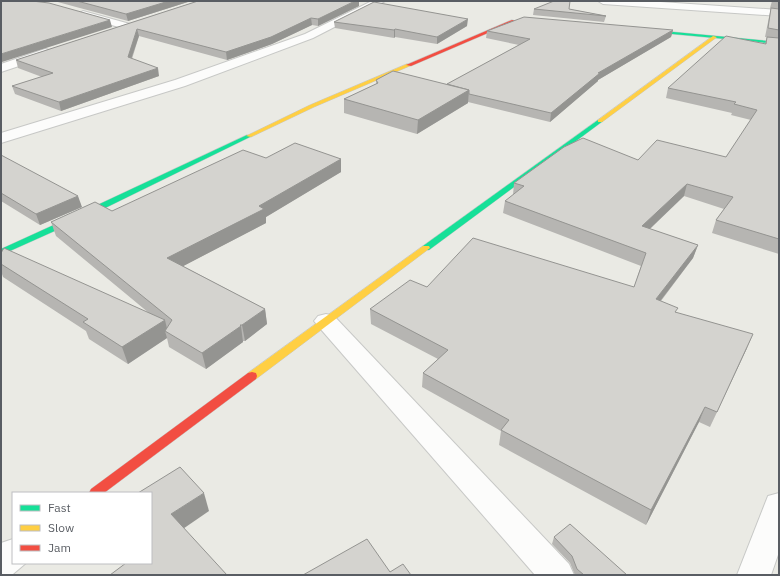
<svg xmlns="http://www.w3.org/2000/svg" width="780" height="576" viewBox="0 0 780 576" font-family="'IBM Plex Sans',sans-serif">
  <rect width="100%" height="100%" fill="#eaeae4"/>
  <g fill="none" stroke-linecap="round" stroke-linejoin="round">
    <!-- street casing -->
    <g stroke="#c7c8c6" stroke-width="2">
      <g id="street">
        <polygon points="372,1 385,1 313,38 185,86 1,143 1,133 175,80 305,34"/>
        <polygon points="598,1 646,1 779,10 779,16 603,4"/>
        <polygon points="83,11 130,24 131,26 126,29 79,16 78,14"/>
        <polygon points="45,49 49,50 51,53 49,56 1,72 1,64"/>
        <polygon points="326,314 334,316 569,564 574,575 535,575 318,326 314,321 318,316"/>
        <polygon points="779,493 779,552 771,575 737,575 768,496"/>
        <polygon points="13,539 13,563 26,563 13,574 1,575 1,543"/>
      </g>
    </g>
    <!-- fast casing -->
    <g stroke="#c7c9c8" stroke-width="1">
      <g id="fast">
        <polygon points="642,29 779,42 779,44 640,31"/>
        <polygon points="598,120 603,121 429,250 423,250 422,248 423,246"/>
        <polygon points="247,135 252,136 97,212 1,255 1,249 91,208"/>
      </g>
    </g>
    <!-- slow casing -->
    <g stroke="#c7c9c8" stroke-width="1">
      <g id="slow">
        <polygon points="713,36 717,37 602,122 598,122 598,120"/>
        <polygon points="407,64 412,65 314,107 251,137 246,136 310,105"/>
        <polygon points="423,246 429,246 430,248 256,379 248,379 247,376 248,373"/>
      </g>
    </g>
    <!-- jam casing -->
    <g stroke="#c7c9c8" stroke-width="1">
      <g id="jam">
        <polygon points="512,20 516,21 411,66 406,65"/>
        <polygon points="252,372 256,373 257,376 256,379 104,493 89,493 91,489 248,373"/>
      </g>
    </g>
    <!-- street -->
    <use href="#street" fill="#fcfcfb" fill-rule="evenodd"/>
    <!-- fast -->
    <use href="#fast" fill="#16e098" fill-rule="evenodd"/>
    <!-- slow -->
    <use href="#slow" fill="#ffcf43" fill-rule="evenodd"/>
    <!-- jam -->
    <use href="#jam" fill="#f24e42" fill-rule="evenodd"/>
  </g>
  <!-- wall -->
  <g fill="#b6b5b2">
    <polygon points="54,1 191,1 128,21"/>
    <polygon points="198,1 359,6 318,26 312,25 272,44 227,60 139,36 132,59 159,76 61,111 15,94 12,86 42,77 18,68 16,60"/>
    <polygon points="772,1 779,1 779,9 770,8"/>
    <polygon points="771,8 779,9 779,254 712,233 716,220 724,209 684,196 650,229 698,245 693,258 661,301 677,313 747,348 710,427 699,422 646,525 499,445 501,431 422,387 423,373 438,359 371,324 370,309 427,287 634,287 641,266 503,213 505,201 513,195 514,183 638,160 726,157 751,120 731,115 732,113 666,98 668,88 765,44 767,37 765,37 769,17"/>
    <polygon points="534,9 569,9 606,16 604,22 533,15"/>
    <polygon points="334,22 467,26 437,44 395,37 394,38 335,28"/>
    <polygon points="673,30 671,37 598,80 598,81 550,122 468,102 468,103 417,134 344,113 344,99 376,84 376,80 447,84 519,45 486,38 487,31"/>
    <polygon points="1,155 82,207 40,225 1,201"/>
    <polygon points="266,158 341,159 341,172 266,217 266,223 183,266 265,309 267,324 245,341 243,341 243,342 206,369 169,347 167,338 128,364 89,339 86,331 3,277 1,271 1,253 149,313 56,236 51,222 112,211"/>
    <polygon points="554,537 627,575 575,575 570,563 552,544"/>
  </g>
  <!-- shaded-wall -->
  <g fill="#949491">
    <polygon points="169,1 191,1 128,21 126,14"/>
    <polygon points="355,1 359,1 359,6 318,26 318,19"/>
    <polygon points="311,18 312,25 272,44 227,60 226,52"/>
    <polygon points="468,19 467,26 437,44 437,37"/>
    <polygon points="110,20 112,27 2,62 1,58 1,54"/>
    <polygon points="137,29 139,36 129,65 128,57"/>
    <polygon points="395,29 395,37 394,38 394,30"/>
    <polygon points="673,30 671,37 598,80 598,81 550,122 551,113 598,73"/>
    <polygon points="158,68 159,76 61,111 59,102"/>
    <polygon points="469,90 468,103 417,134 418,120"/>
    <polygon points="341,159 341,172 266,217 266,223 170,273 167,258 259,206"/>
    <polygon points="687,184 684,196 639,239 642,226"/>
    <polygon points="78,196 82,207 40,225 36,214"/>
    <polygon points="698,245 693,258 651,313 656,299"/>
    <polygon points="265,309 267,324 245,341 242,325"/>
    <polygon points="165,320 168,333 165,331 167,338 128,364 122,347"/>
    <polygon points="241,326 243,342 206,369 202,353"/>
    <polygon points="753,334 747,348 710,427 717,412"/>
    <polygon points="705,407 699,422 646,525 651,510"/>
    <polygon points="204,493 209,511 177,533 171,514"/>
  </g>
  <!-- building -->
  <g fill="#d4d3cf" stroke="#949491">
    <polygon points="1,1 32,1 49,3 110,20 1,54"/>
    <polygon points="77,1 169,1 126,14"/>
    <polygon points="198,1 355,1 318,19 311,18 271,37 226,52 137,29 128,57 158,68 59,102 12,86 53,73 16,60"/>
    <polygon points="554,1 570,1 569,9 606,16 534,9"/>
    <polygon points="374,2 468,19 437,37 395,29 394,30 334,22"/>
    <polygon points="771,8 779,9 779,30 768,28"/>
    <polygon points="524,17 673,30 598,73 600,73 551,113 469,94 469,90 447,84 530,39 487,31"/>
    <polygon points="726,36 766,44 767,37 779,38 779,239 716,220 733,197 687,184 642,226 698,245 656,299 678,308 675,312 753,334 717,412 705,407 651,510 501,430 509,420 423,373 448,350 370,309 410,280 427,287 473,238 634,287 646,253 505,201 524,186 514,183 564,147 583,138 638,160 657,140 726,157 757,110 734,104 736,102 668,88"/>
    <polygon points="393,71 469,90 418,120 344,99 378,83 376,80"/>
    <polygon points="295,143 341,159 259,206 264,209 167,258 265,309 242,325 240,325 241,326 202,353 165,331 172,320 51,222 95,202 112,211 243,150 266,158"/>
    <polygon points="1,155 78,196 36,214 1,193"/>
    <polygon points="4,248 165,320 122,347 83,322 88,319 1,264 1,253"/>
    <polygon points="180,467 204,493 171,514 227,575 110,575 126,563 151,563 151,493 138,493"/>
    <polygon points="570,524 627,575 584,575 577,569 572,556 554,537"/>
    <polygon points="367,539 390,572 403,564 411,575 303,575"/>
  </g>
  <!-- border -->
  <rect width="780" height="576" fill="none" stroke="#595d63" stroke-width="4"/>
  <!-- legend -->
  <rect x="12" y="492" width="140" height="72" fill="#ffffff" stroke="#bdbec1"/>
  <rect x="20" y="505" width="20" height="6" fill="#16e098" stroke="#bdbec1"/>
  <text x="48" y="512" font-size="12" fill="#595d63">Fast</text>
  <rect x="20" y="525" width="20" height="6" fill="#ffcf43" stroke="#bdbec1"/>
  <text x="48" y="532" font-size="12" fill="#595d63">Slow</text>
  <rect x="20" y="545" width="20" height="6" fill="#f24e42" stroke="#bdbec1"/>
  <text x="48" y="552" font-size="12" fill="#595d63">Jam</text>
</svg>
